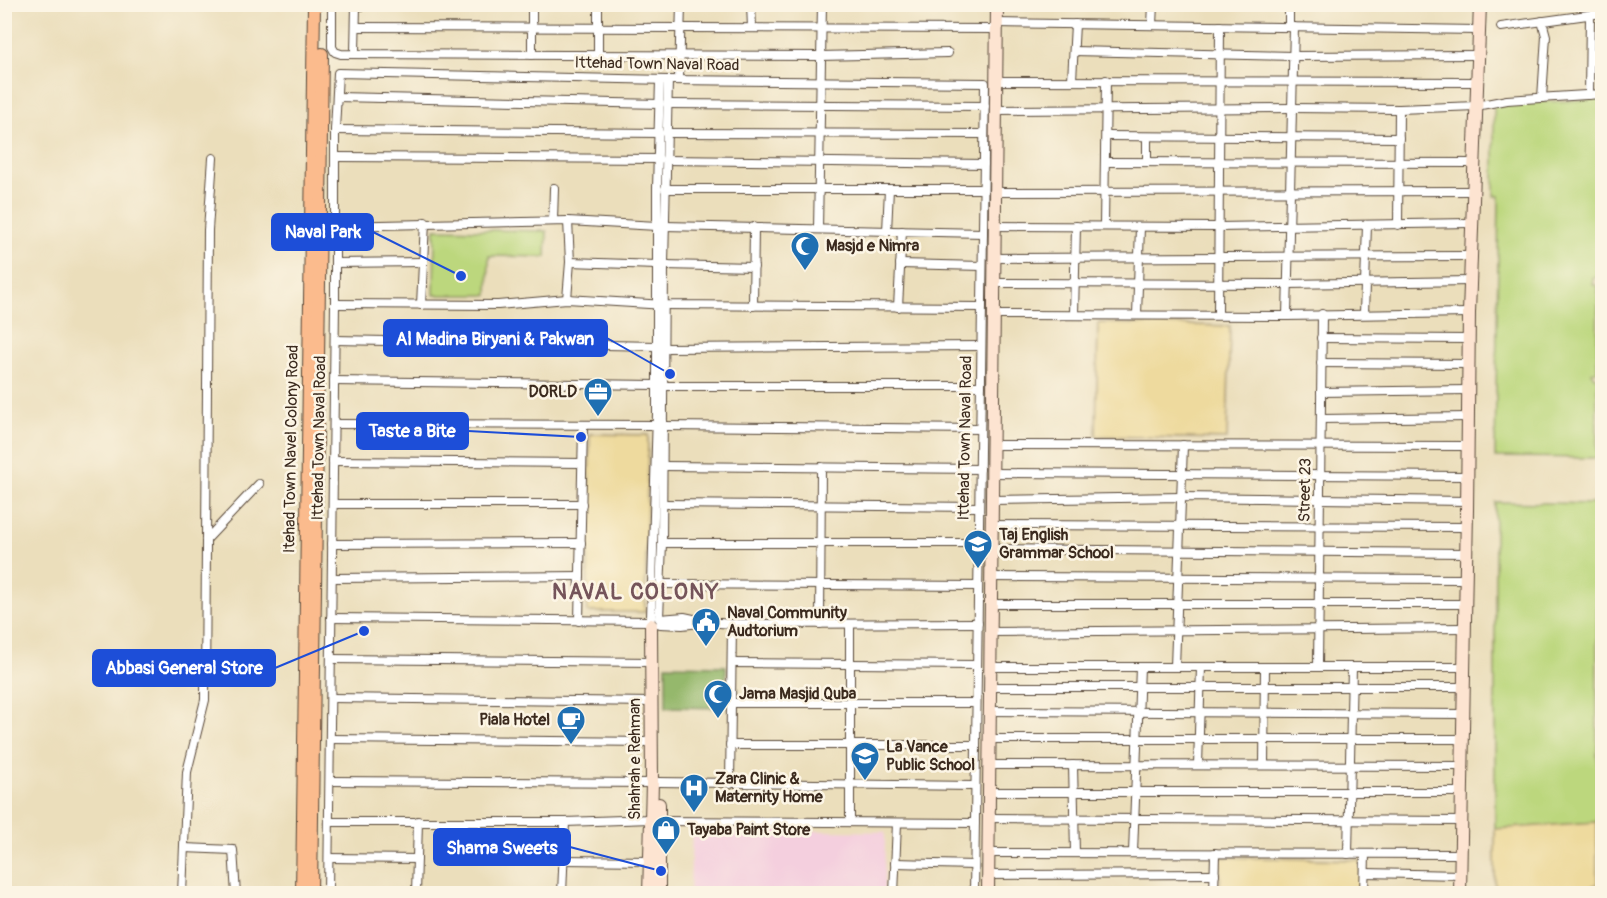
<svg xmlns="http://www.w3.org/2000/svg" width="1607" height="898" viewBox="0 0 1607 898" font-family="Pangolin,sans-serif">
  <rect width="100%" height="100%" fill="#fcf5e5"/>
  <filter id="ink" filterUnits="userSpaceOnUse"><feTurbulence type="fractalNoise" baseFrequency=".0167" numOctaves="2"/><feDisplacementMap in="SourceGraphic" scale="12" xChannelSelector="R" yChannelSelector="G"/><feConvolveMatrix kernelMatrix="1 2 1 2 8 2 1 2 1" color-interpolation-filters="sRGB"/></filter>
  <filter id="wash" filterUnits="userSpaceOnUse"><feTurbulence type="fractalNoise" baseFrequency=".008" numOctaves="4" result="noise"/><feDisplacementMap in="SourceGraphic" scale="24" xChannelSelector="R" yChannelSelector="G"/><feGaussianBlur stdDeviation="1.35" result="paint"/><feColorMatrix in="noise" values="0 0 0 0 0 0 0 0 0 0 0 0 0 0 0 0 0 1.4 0 .05"/><feComposite in="paint" operator="in"/></filter>
  <g filter="url(#wash)">
    <rect width="100%" height="100%" fill="#ebdebb"/>
    <!-- built -->
    <polygon fill="#f4cfde" points="692,829 885,832 884,893 690,893"/>
    <!-- green -->
    <g fill="#bcd77d" stroke="#7c804e" stroke-width="1.5">
      <polygon points="1602,99 1602,232 1598,248 1597,277 1593,278 1593,284 1598,286 1597,371 1592,372 1593,376 1597,378 1597,458 1495,457 1499,196 1494,196 1494,104"/>
      <polygon points="435,229 547,231 546,257 489,256 488,295 434,295"/>
      <polygon points="1495,502 1597,504 1597,822 1495,829"/>
    </g>
    <!-- forest -->
    <polygon fill="#95b86c" stroke="#687145" stroke-width="1.5" points="666,665 726,666 726,708 666,707"/>
    <!-- sand -->
    <g fill="#eeda9e" stroke="#94825e" stroke-width="1.5">
      <polygon points="1098,323 1230,326 1227,439 1096,436"/>
      <polygon points="590,434 648,435 645,612 587,612"/>
      <polygon points="1597,822 1597,884 1591,887 1592,890 1597,893 1495,893 1495,829"/>
      <polygon points="1220,857 1361,860 1361,893 1220,894"/>
    </g>
  </g>
  <g filter="url(#ink)">
    <g fill="none" stroke-linecap="round" stroke-linejoin="round">
      <!-- street casing -->
      <g stroke="#554536" stroke-width="10">
        <g id="street">
          <polyline points="332,4 332,47 335,52 341,54 820,56 948,53"/>
          <polyline points="751,4 752,28"/>
          <polyline points="356,6 520,4"/>
          <polyline points="997,23 1478,30"/>
          <polyline points="1152,25 1153,4"/>
          <polyline points="356,27 997,29"/>
          <polyline points="1289,27 1289,4"/>
          <polyline points="1501,27 1602,13"/>
          <polyline points="1074,51 1293,56 1478,55"/>
          <polyline points="355,53 356,4"/>
          <polyline points="532,55 532,4"/>
          <polyline points="598,55 598,4"/>
          <polyline points="679,79 681,4"/>
          <polyline points="1072,80 1075,24"/>
          <polyline points="997,81 1477,82"/>
          <polyline points="1589,95 1590,15"/>
          <polyline points="337,97 660,104"/>
          <polyline points="1542,98 1546,36 1542,21"/>
          <polyline points="668,104 985,106"/>
          <polyline points="997,110 1292,108 1399,109 1476,106 1507,100 1602,94"/>
          <polyline points="335,130 659,133"/>
          <polyline points="666,133 984,134"/>
          <polyline points="1106,136 1399,138"/>
          <polyline points="335,157 659,159"/>
          <polyline points="666,160 984,164"/>
          <polyline points="1105,162 1475,163"/>
          <polyline points="1147,162 1147,137"/>
          <polyline points="665,189 983,189"/>
          <polyline points="996,192 1473,191"/>
          <polyline points="553,221 554,188"/>
          <polyline points="1398,225 1399,109"/>
          <polyline points="335,226 568,221 657,226"/>
          <polyline points="664,226 983,233"/>
          <polyline points="995,226 1218,227 1471,223"/>
          <polyline points="1104,226 1106,80"/>
          <polyline points="818,229 822,4"/>
          <polyline points="887,231 889,189"/>
          <polyline points="1602,245 1602,340"/>
          <polyline points="995,258 1471,256"/>
          <polyline points="570,262 657,265"/>
          <polyline points="335,263 423,262"/>
          <polyline points="900,264 982,266"/>
          <polyline points="664,265 754,267"/>
          <polyline points="995,283 1288,284 1470,281"/>
          <polyline points="567,299 570,262 568,221"/>
          <polyline points="335,304 498,305 567,299 665,305 982,307"/>
          <polyline points="421,305 425,222"/>
          <polyline points="753,306 754,227"/>
          <polyline points="898,307 902,231"/>
          <polyline points="1364,314 1367,225"/>
          <polyline points="994,315 1287,316 1469,313"/>
          <polyline points="1074,315 1076,226"/>
          <polyline points="1137,315 1140,227"/>
          <polyline points="1218,315 1220,26"/>
          <polyline points="1287,316 1294,27"/>
          <polyline points="1321,338 1468,339"/>
          <polyline points="335,340 657,346"/>
          <polyline points="665,348 981,346"/>
          <polyline points="1321,363 1468,364"/>
          <polyline points="334,381 656,385"/>
          <polyline points="664,386 981,386"/>
          <polyline points="1321,392 1468,390"/>
          <polyline points="1321,419 1468,417"/>
          <polyline points="334,424 656,425"/>
          <polyline points="664,426 980,429"/>
          <polyline points="993,445 1468,446"/>
          <polyline points="333,461 582,463"/>
          <polyline points="663,466 980,469"/>
          <polyline points="993,473 1468,476"/>
          <polyline points="992,500 1181,497 1467,501"/>
          <polyline points="333,504 582,504"/>
          <polyline points="663,504 979,507"/>
          <polyline points="992,525 1467,527"/>
          <polyline points="206,540 259,484"/>
          <polyline points="662,543 979,543"/>
          <polyline points="332,544 581,543"/>
          <polyline points="992,549 1467,553"/>
          <polyline points="991,577 1466,579"/>
          <polyline points="332,578 580,576"/>
          <polyline points="661,584 978,586"/>
          <polyline points="991,604 1466,604"/>
          <polyline points="331,618 650,621"/>
          <polyline points="651,618 657,413 657,188 660,80"/>
          <polyline points="659,618 662,543 664,265 668,80"/>
          <polyline points="660,619 684,617 707,622 732,624 978,623"/>
          <polyline points="579,621 583,426"/>
          <polyline points="660,624 682,625 700,623"/>
          <polyline points="820,624 821,467"/>
          <polyline points="850,624 850,822"/>
          <polyline points="991,632 1465,628"/>
          <polyline points="331,659 652,662"/>
          <polyline points="732,663 977,665"/>
          <polyline points="990,667 1465,667"/>
          <polyline points="1175,667 1183,445"/>
          <polyline points="1318,667 1322,314"/>
          <polyline points="990,687 1464,687"/>
          <polyline points="331,698 652,702"/>
          <polyline points="731,703 976,703"/>
          <polyline points="990,711 1464,714"/>
          <polyline points="330,739 652,742"/>
          <polyline points="990,739 1463,739"/>
          <polyline points="730,745 976,745"/>
          <polyline points="989,765 1463,766"/>
          <polyline points="1073,765 1075,853"/>
          <polyline points="1198,765 1201,667"/>
          <polyline points="1264,765 1265,667"/>
          <polyline points="330,781 652,783"/>
          <polyline points="658,782 975,786"/>
          <polyline points="730,784 732,624"/>
          <polyline points="989,792 1462,792"/>
          <polyline points="989,818 1462,821"/>
          <polyline points="659,821 975,823"/>
          <polyline points="329,822 565,822 651,819"/>
          <polyline points="184,848 233,850 236,894"/>
          <polyline points="988,853 1461,854"/>
          <polyline points="1133,853 1140,667"/>
          <polyline points="1348,854 1352,667"/>
          <polyline points="329,858 417,859"/>
          <polyline points="563,860 650,861"/>
          <polyline points="895,863 974,865"/>
          <polyline points="1365,873 1461,875"/>
          <polyline points="988,875 1215,874"/>
          <polyline points="182,894 187,772 205,700 208,230 213,158"/>
          <polyline points="328,894 335,304 335,130 338,73 668,80 985,83 974,894"/>
          <polyline points="416,894 418,821"/>
          <polyline points="562,894 565,822"/>
          <polyline points="894,894 897,823"/>
          <polyline points="1214,894 1215,853"/>
          <polyline points="1364,894 1365,854"/>
        </g>
      </g>
      <!-- secondary casing -->
      <g stroke="#554536" stroke-width="14">
        <g id="secondary">
          <polyline points="659,804 659,894"/>
          <polyline points="649,894 652,783 651,625"/>
          <polyline points="988,894 997,4"/>
          <polyline points="1460,894 1467,510 1469,313 1480,4"/>
        </g>
      </g>
      <!-- primary casing -->
      <g stroke="#554536" stroke-width="14">
        <g id="primary">
          <polyline points="302,894 314,4"/>
          <polyline points="311,894 322,54"/>
        </g>
      </g>
      <!-- street -->
      <use href="#street" stroke="#fff" stroke-width="8"/>
      <!-- secondary -->
      <use href="#secondary" stroke="#fde4d1" stroke-width="12"/>
      <!-- primary -->
      <use href="#primary" stroke="#fbbb8d" stroke-width="12"/>
    </g>
  </g>
  <!-- icons -->
  <defs>
    <g id="mosque-pin" transform="scale(1.5)"><path d="M0 17L-7.5 6A9.5 9.5 0 1 1 7.5 6Z" fill="#1f6fb2" stroke="#fcf5e5"/><path d="M3.5-4.9A6 6 0 1 0 3.5 4.9A5 5 0 1 1 3.5-4.9Z" fill="#fff"/></g>
    <g id="office-pin" transform="scale(1.5)"><path d="M0 17L-7.5 6A9.5 9.5 0 1 1 7.5 6Z" fill="#1f6fb2" stroke="#fcf5e5"/><path d="M-6-3h4V-5.5h4V-3h4V5H-6ZM-1-4.5V-3h2v-1.5ZM-6 0V1H6V0Z" fill="#fff"/></g>
    <g id="school-pin" transform="scale(1.5)"><path d="M0 17L-7.5 6A9.5 9.5 0 1 1 7.5 6Z" fill="#1f6fb2" stroke="#fcf5e5"/><path d="M0-5L7-2L0 1L-7-2ZM-4 1L0 2.5L4 1V4Q0 6-4 4Z" fill="#fff"/></g>
    <g id="civic-pin" transform="scale(1.5)"><path d="M0 17L-7.5 6A9.5 9.5 0 1 1 7.5 6Z" fill="#1f6fb2" stroke="#fcf5e5"/><path d="M-.6-6.5H3V-4.5H.6V-3L4-1V1h2V6H-6V1h2V-1L-.6-3ZM-1.2 2.5V6h2.4V2.5Z" fill="#fff"/></g>
    <g id="cafe-pin" transform="scale(1.5)"><path d="M0 17L-7.5 6A9.5 9.5 0 1 1 7.5 6Z" fill="#1f6fb2" stroke="#fcf5e5"/><path d="M-5.5-4.5H6V0H3Q3 3.5 0 3.5H-2.5Q-5.5 3.5-5.5 0ZM3-3.2v2h1.7v-2ZM-6 4.5H4V6H-6Z" fill="#fff"/></g>
    <g id="hospital-pin" transform="scale(1.5)"><path d="M0 17L-7.5 6A9.5 9.5 0 1 1 7.5 6Z" fill="#1f6fb2" stroke="#fcf5e5"/><path d="M-5-5h3v3.5h4V-5h3V5h-3V1.5h-4V5h-3Z" fill="#fff"/></g>
    <g id="shop-pin" transform="scale(1.5)"><path d="M0 17L-7.5 6A9.5 9.5 0 1 1 7.5 6Z" fill="#1f6fb2" stroke="#fcf5e5"/><path d="M-5-2.5h2.3a2.7 3.5 0 0 1 5.4 0H5L5.5 6h-11ZM-1.5-2.5h3a1.5 2.3 0 0 0-3 0Z" fill="#fff"/></g>
  </defs>
  <g fill-rule="evenodd">
    <use href="#mosque-pin" x="805" y="246"/>
    <use href="#office-pin" x="598" y="392"/>
    <use href="#school-pin" x="978" y="544"/>
    <use href="#civic-pin" x="706" y="622"/>
    <use href="#mosque-pin" x="718" y="694"/>
    <use href="#cafe-pin" x="571" y="720"/>
    <use href="#school-pin" x="865" y="756"/>
    <use href="#hospital-pin" x="694" y="788"/>
    <use href="#shop-pin" x="666" y="830"/>
  </g>
  <g text-anchor="middle" dominant-baseline="central" stroke-width="5" stroke-linejoin="round" paint-order="stroke">
    <!-- street labels -->
    <g font-size="16" fill="#3b2a1e" stroke="#fcf5e5">
      <text transform="translate(657 64) rotate(1)">Ittehad Town Naval Road</text>
      <text transform="translate(319 438) rotate(-89)">Ittehad Town Naval Road</text>
      <text transform="translate(965 438) rotate(-89)">Ittehad Town Naval Road</text>
      <text transform="translate(291 449) rotate(-89)">Itehad Town Navel Colony Road</text>
      <text transform="translate(1305 490) rotate(-89)">Street 23</text>
      <text transform="translate(635 759) rotate(-90)">Shahrah e Rehman</text>
    </g>
    <!-- poi labels -->
    <g font-size="16" font-weight="bold" fill="#3b2a1e" stroke="#fcf5e5" text-anchor="start">
      <text x="826" y="246">Masjd e Nimra</text>
      <text x="577" y="392" text-anchor="end">DORLD</text>
      <text x="999" y="535">Taj English<tspan x="999" dy="18">Grammar School</tspan></text>
      <text x="727" y="613">Naval Community<tspan x="727" dy="18">Audtorium</tspan></text>
      <text x="739" y="694">Jama Masjid Quba</text>
      <text x="550" y="720" text-anchor="end">Piala Hotel</text>
      <text x="886" y="747">La Vance<tspan x="886" dy="18">Public School</tspan></text>
      <text x="715" y="779">Zara Clinic &amp;<tspan x="715" dy="18">Maternity Home</tspan></text>
      <text x="687" y="830">Tayaba Paint Store</text>
    </g>
    <!-- district labels -->
    <g font-size="22" font-weight="bold" letter-spacing="1.5" fill="#75545a" stroke="#fcf5e5">
      <text x="636" y="592">NAVAL COLONY</text>
    </g>
  </g>
  <!-- callouts -->
  <path fill="none" stroke="#1d4ed8" stroke-width="2" d="M461 276L373 232M670 374L607 338M581 437L468 431M364 631L275 668M661 871L570 847"/>
  <g fill="#1d4ed8" stroke="#fcf5e5" stroke-width="2">
    <circle cx="461" cy="276" r="6"/>
    <circle cx="670" cy="374" r="6"/>
    <circle cx="581" cy="437" r="6"/>
    <circle cx="364" cy="631" r="6"/>
    <circle cx="661" cy="871" r="6"/>
  </g>
  <g fill="#1d4ed8" stroke="#1d4ed8" stroke-width="2">
    <rect x="272" y="214" width="101" height="36" rx="6"/>
    <rect x="384" y="320" width="223" height="36" rx="6"/>
    <rect x="357" y="413" width="111" height="36" rx="6"/>
    <rect x="93" y="650" width="182" height="36" rx="6"/>
    <rect x="434" y="829" width="136" height="36" rx="6"/>
  </g>
  <g font-size="18" text-anchor="middle" font-weight="bold" fill="#fff">
    <text x="323" y="238">Naval Park</text>
    <text x="495" y="345">Al Madina Biryani &amp; Pakwan</text>
    <text x="412" y="437">Taste a Bite</text>
    <text x="184" y="674">Abbasi General Store</text>
    <text x="502" y="854">Shama Sweets</text>
  </g>
  <!-- margin -->
  <rect width="1607" height="898" fill="none" stroke="#fcf5e5" stroke-width="24"/>
</svg>
